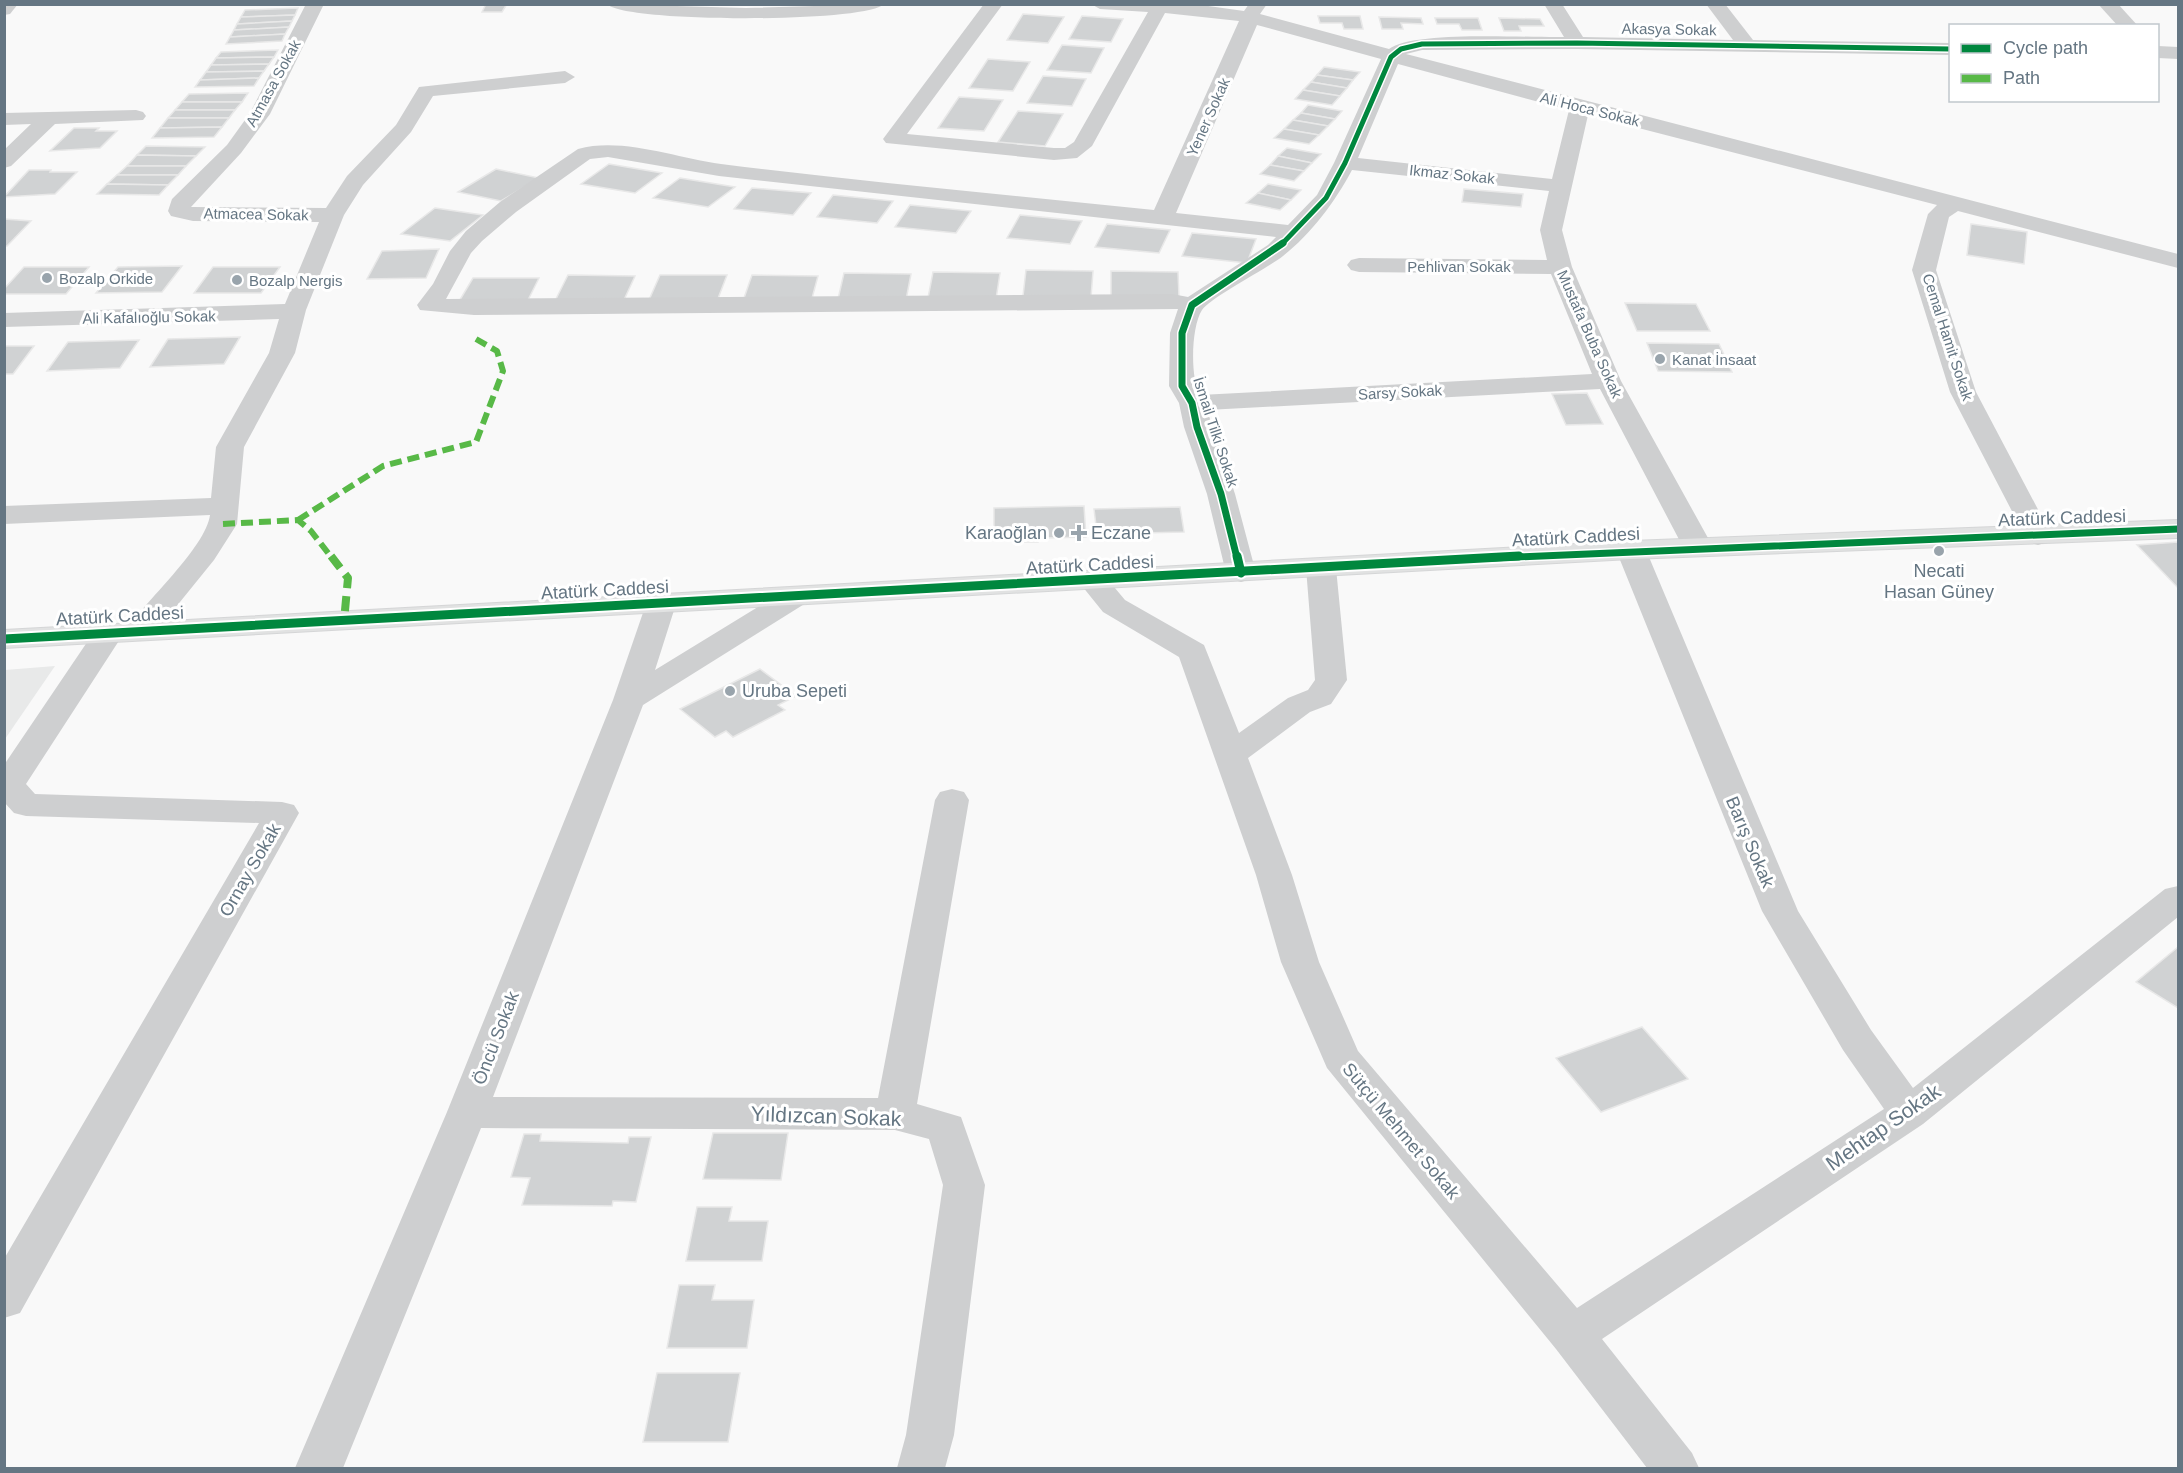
<svg xmlns="http://www.w3.org/2000/svg" width="2183" height="1473" viewBox="0 0 2183 1473" font-family="Helvetica,sans-serif">
  <rect width="100%" height="100%" fill="#f9f9f9"/>
  <!-- built -->
  <polygon fill="#e8e9e9" points="55,666 5,739 5,670"/>
  <!-- building -->
  <g fill="#d0d2d3" stroke="#e8e8e8" stroke-width="1.5">
    <polygon points="486,4 507,4 502,12 482,12"/>
    <polygon points="298,8 295,15 241,17 245,10"/>
    <polygon points="1023,14 1064,17 1048,43 1007,40"/>
    <polygon points="295,15 292,21 237,24 241,17"/>
    <polygon points="1082,16 1123,19 1111,42 1069,39"/>
    <polygon points="1318,16 1360,16 1363,29 1344,29 1342,23 1320,23"/>
    <polygon points="1379,17 1421,18 1423,24 1401,23 1403,29 1382,29"/>
    <polygon points="1435,18 1478,18 1482,30 1462,30 1459,24 1437,24"/>
    <polygon points="1499,18 1540,19 1544,26 1519,26 1521,31 1504,31"/>
    <polygon points="292,21 289,27 234,30 237,24"/>
    <polygon points="289,27 285,34 230,37 234,30"/>
    <polygon points="285,34 282,41 226,44 230,37"/>
    <polygon points="1062,45 1104,48 1091,73 1047,70"/>
    <polygon points="278,50 274,57 216,58 221,52"/>
    <polygon points="274,57 269,64 211,65 216,58"/>
    <polygon points="988,59 1030,62 1013,91 969,88"/>
    <polygon points="269,64 264,71 206,72 211,65"/>
    <polygon points="1324,67 1360,72 1353,80 1317,75"/>
    <polygon points="264,71 259,78 200,80 206,72"/>
    <polygon points="1317,75 1353,80 1347,88 1311,82"/>
    <polygon points="1043,76 1086,79 1072,106 1027,103"/>
    <polygon points="259,78 254,86 195,87 200,80"/>
    <polygon points="1311,82 1347,88 1340,96 1303,90"/>
    <polygon points="1303,90 1340,96 1332,105 1295,99"/>
    <polygon points="248,93 242,102 182,102 189,94"/>
    <polygon points="959,97 1003,100 984,131 938,128"/>
    <polygon points="182,102 242,102 235,110 175,110"/>
    <polygon points="1308,105 1342,111 1335,119 1301,113"/>
    <polygon points="175,110 235,110 229,118 168,118"/>
    <polygon points="1018,111 1063,114 1045,146 998,142"/>
    <polygon points="1301,113 1335,119 1328,126 1293,120"/>
    <polygon points="168,118 229,118 222,127 160,128"/>
    <polygon points="1293,120 1328,126 1319,135 1284,129"/>
    <polygon points="222,127 214,137 152,138 160,128"/>
    <polygon points="74,128 99,128 96,131 117,131 100,148 50,151"/>
    <polygon points="1284,129 1319,135 1309,144 1274,138"/>
    <polygon points="146,146 205,147 196,156 137,155"/>
    <polygon points="1287,148 1321,154 1312,163 1278,156"/>
    <polygon points="137,155 196,156 186,166 127,166"/>
    <polygon points="1278,156 1312,163 1304,171 1270,165"/>
    <polygon points="609,164 662,173 635,193 581,184"/>
    <polygon points="1270,165 1304,171 1294,181 1260,174"/>
    <polygon points="127,166 186,166 178,175 117,175"/>
    <polygon points="496,169 539,178 501,201 458,192"/>
    <polygon points="29,170 51,170 50,172 77,172 55,194 4,197"/>
    <polygon points="117,175 178,175 168,185 107,184"/>
    <polygon points="680,178 735,187 708,207 653,198"/>
    <polygon points="107,184 168,185 159,195 97,194"/>
    <polygon points="1268,184 1301,190 1291,200 1258,193"/>
    <polygon points="752,188 811,193 793,215 734,209"/>
    <polygon points="1464,189 1523,194 1521,207 1462,202"/>
    <polygon points="1258,193 1291,200 1280,210 1246,203"/>
    <polygon points="833,195 893,201 877,223 817,217"/>
    <polygon points="910,205 971,211 956,233 895,227"/>
    <polygon points="435,208 483,215 450,241 401,234"/>
    <polygon points="1020,215 1082,221 1070,244 1007,238"/>
    <polygon points="4,219 31,221 7,246 4,246"/>
    <polygon points="1107,224 1170,230 1159,253 1095,247"/>
    <polygon points="1971,224 2027,232 2024,264 1967,255"/>
    <polygon points="1192,233 1256,239 1247,263 1182,256"/>
    <polygon points="439,249 426,278 367,279 382,251"/>
    <polygon points="182,266 162,292 96,293 118,267"/>
    <polygon points="24,267 89,267 66,294 4,294 4,289"/>
    <polygon points="213,267 280,267 261,293 194,293"/>
    <polygon points="1026,270 1093,271 1091,297 1023,296"/>
    <polygon points="1111,271 1178,272 1179,297 1111,297"/>
    <polygon points="933,272 1000,273 996,299 928,298"/>
    <polygon points="844,273 911,274 906,300 838,299"/>
    <polygon points="568,275 635,276 623,302 555,301"/>
    <polygon points="660,275 727,275 717,301 649,300"/>
    <polygon points="752,275 818,276 811,302 743,301"/>
    <polygon points="473,278 539,278 526,304 458,303"/>
    <polygon points="1625,303 1696,304 1710,331 1637,331"/>
    <polygon points="240,337 224,364 150,367 168,339"/>
    <polygon points="139,340 120,368 47,371 68,342"/>
    <polygon points="1647,343 1719,344 1732,372 1658,371"/>
    <polygon points="4,346 34,346 13,374 4,374"/>
    <polygon points="1587,393 1603,424 1566,425 1552,394"/>
    <polygon points="1084,506 1086,537 1045,538 1045,533 1038,534 1038,542 1013,542 1013,539 994,539 994,508"/>
    <polygon points="1180,507 1184,532 1097,534 1094,509"/>
    <polygon points="2178,542 2178,588 2137,545"/>
    <polygon points="760,669 796,696 778,705 785,710 733,737 726,731 715,737 680,709"/>
    <polygon points="2178,947 2178,1008 2136,982"/>
    <polygon points="1642,1027 1688,1079 1601,1112 1556,1058"/>
    <polygon points="713,1133 788,1133 781,1180 703,1179"/>
    <polygon points="524,1134 541,1134 540,1141 628,1143 629,1137 651,1137 636,1202 613,1201 612,1206 522,1205 530,1178 511,1177"/>
    <polygon points="697,1207 732,1207 729,1221 768,1221 762,1261 686,1261"/>
    <polygon points="679,1285 715,1285 712,1300 754,1300 747,1348 667,1348"/>
    <polygon points="657,1373 740,1373 728,1442 643,1442"/>
  </g>
  <g fill="none" stroke-linecap="round" stroke-linejoin="round">
    <!-- secondary casing -->
    <g stroke="#d5d6d7" stroke-width="2">
      <polygon id="secondary" points="2178,520 2178,538 1631,559 4,648 4,630 1631,541"/>
    </g>
    <!-- street -->
    <g fill="#cecfd0" fill-rule="evenodd">
      <polygon points="4,4 18,4 10,14 4,15"/>
      <path d="M306,4H324L270,114L241,153L191,207L326,208L347,176L396,125L419,87L565,71L575,77L565,83L433,96L411,132L363,185L344,215L306,310L295,353L244,447L237,524L214,560L150,639L139,641L128,639L124,633L26,784L35,794L282,802L294,805L299,813L20,1313L4,1318V1259L259,823L26,816L14,813L4,802V765L98,626L109,624L120,626L124,632C144,603 206,547 210,515L4,524V506L211,498L216,447L269,353L279,319L4,327V313L285,304L319,222L193,221L171,216L168,211L172,199L227,145L250,113Z"/>
      <path d="M607,4L746,8L884,4C868,23 623,23 607,4Z"/>
      <path d="M984,4H1003L907,134L1054,148H1065L1074,142L1148,12L1100,9L1091,4H1194L1244,11L1249,4H1267L1260,14L1389,49C1413,30 1529,38 1564,37L1544,4H1562L1583,37L1733,40L1706,4H1725L1753,40L1950,43V55L1577,49L1422,50L1406,54L2178,254V268L1958,211L1949,217L1936,270L1976,392L2052,536L2048,542L2038,545L2028,542L1950,392L1912,270L1928,214L1937,205L1588,115L1562,230L1572,267L1621,381L1713,547L1708,553L1698,556L1688,553L1683,547L1600,389L1207,410L1235,494L1256,573L1251,579L1241,582L1231,579L1226,573L1207,494L1184,427L1179,403L1169,386L1170,333L1178,309L474,315L420,310L417,305L433,284L450,251L466,231L500,202L578,149C623,137 675,158 721,164C865,182 1010,195 1154,210L1239,21L1165,13L1092,146L1077,158L1054,160L886,143L883,139L886,135ZM1257,25L1381,59L1334,163L1317,195L1288,225L1176,213ZM1398,64L1569,110L1552,179L1358,158ZM608,157L719,176L1276,237L1268,245L1188,297L1172,294L446,299L471,253L482,241L516,212L590,159ZM1352,170L1549,191L1540,230L1547,260L1359,258L1351,260L1347,265L1351,270L1359,272L1551,274L1592,374L1200,395C1190,378 1191,327 1202,310C1210,298 1268,268 1283,256C1311,234 1335,202 1352,170Z"/>
      <polygon points="2098,4 2118,4 2138,26 2118,26"/>
      <polygon points="2158,46 2178,47 2178,59 2158,58"/>
      <polygon points="136,110 143,112 146,116 143,120 55,124 11,166 4,168 4,150 31,124 4,125 4,113"/>
      <polygon points="1631,541 1641,544 1646,550 1798,911 1871,1030 1913,1088 2165,889 2178,886 2178,917 1923,1124 1602,1339 1692,1453 1699,1468 1647,1468 1556,1349 1327,1068 1281,962 1256,875 1179,657 1103,612 1078,581 1082,575 1093,572 1104,575 1125,600 1204,645 1239,733 1288,698 1308,690 1315,680 1306,568 1311,562 1321,559 1331,562 1336,568 1347,680 1331,704 1310,712 1248,758 1292,875 1319,962 1358,1051 1577,1308 1884,1109 1843,1050 1762,911 1616,550 1621,544"/>
      <polygon points="795,588 806,591 810,597 806,603 643,705 493,1097 878,1098 935,800 940,792 952,789 964,792 969,800 917,1104 961,1117 985,1185 954,1435 945,1468 897,1468 906,1435 943,1185 929,1139 895,1130 481,1128 343,1468 295,1468 447,1112 613,700 646,604 650,598 661,595 672,598 676,604 655,670 784,591"/>
    </g>
    <!-- secondary -->
    <use href="#secondary" fill="#e1e2e2" fill-rule="evenodd"/>
    <!-- quiet-far1 -->
    <g stroke="#58b947" stroke-width="6" stroke-dasharray="12 6" stroke-linecap="butt">
      <polyline points="298,520 383,466 476,442 503,371 497,351 476,339"/>
      <polyline points="223,524 298,520 311,531 332,558"/>
    </g>
    <!-- quiet -->
    <polyline stroke="#58b947" stroke-width="8" stroke-dasharray="15 8" stroke-linecap="butt" points="331,556 348,578 344,621"/>
    <!-- cycleway-far2 casing -->
    <g stroke="#fff" stroke-width="8">
      <polyline id="cycleway-far2" points="1281,245 1326,198 1345,163 1391,57 1401,49 1422,44 1577,43 1950,49"/>
    </g>
    <!-- cycleway-far1 casing -->
    <g stroke="#fff" stroke-width="10">
      <g id="cycleway-far1">
        <polyline points="1237,558 1221,494 1197,427 1192,403 1182,386 1182,333 1192,305 1283,243"/>
        <polyline points="1492,558 2178,529"/>
      </g>
    </g>
    <!-- cycleway casing -->
    <g stroke="#fff" stroke-width="13">
      <g id="cycleway">
        <polyline points="1237,556 1241,573"/>
        <polyline points="4,639 1519,556"/>
      </g>
    </g>
    <!-- cycleway-far2 -->
    <use href="#cycleway-far2" stroke="#00873e" stroke-width="5"/>
    <!-- cycleway-far1 -->
    <use href="#cycleway-far1" stroke="#00873e" stroke-width="7"/>
    <!-- cycleway -->
    <use href="#cycleway" stroke="#00873e" stroke-width="9"/>
  </g>
  <!-- markers -->
  <g fill="#99a4ac" stroke="#fff" stroke-width="2">
    <circle cx="47" cy="278" r="6"/>
    <circle cx="237" cy="280" r="6"/>
    <circle cx="1660" cy="359" r="6"/>
    <circle cx="1059" cy="533" r="6"/>
    <path d="M1076 524h6v6h6v6h-6v6h-6v-6h-6v-6h6z"/>
    <circle cx="1939" cy="551" r="6"/>
    <circle cx="730" cy="691" r="6"/>
  </g>
  <g text-anchor="middle" dominant-baseline="central" stroke-width="6" stroke-linejoin="round" paint-order="stroke">
    <!-- far-street labels -->
    <g font-size="15" fill="#657683" stroke="#fff">
      <text transform="translate(1669 29) rotate(1)">Akasya Sokak</text>
      <text transform="translate(273 83) rotate(-61)">Atmasa Sokak</text>
      <text transform="translate(1590 109) rotate(14)">Ali Hoca Sokak</text>
      <text transform="translate(1208 117) rotate(-66)">Yener Sokak</text>
      <text transform="translate(1452 174) rotate(6)">Ikmaz Sokak</text>
      <text transform="translate(256 214) rotate(1)">Atmacea Sokak</text>
      <text x="1459" y="266">Pehlivan Sokak</text>
      <text transform="translate(149 317) rotate(-1)">Ali Kafalıoğlu Sokak</text>
      <text transform="translate(1590 334) rotate(66)">Mustafa Buba Sokak</text>
      <text transform="translate(1948 337) rotate(72)">Cemal Hamit Sokak</text>
      <text transform="translate(1400 392) rotate(-3)">Sarsy Sokak</text>
      <text transform="translate(1216 432) rotate(72)">İsmail Tilki Sokak</text>
    </g>
    <!-- far-poi labels -->
    <g font-size="15" fill="#657683" stroke="#fff" text-anchor="start">
      <text x="59" y="278">Bozalp Orkide</text>
      <text x="249" y="280">Bozalp Nergis</text>
      <text x="1672" y="359">Kanat İnsaat</text>
    </g>
    <!-- street labels -->
    <g font-size="18" fill="#657683" stroke="#fff">
      <text transform="translate(2062 518) rotate(-2)">Atatürk Caddesi</text>
      <text transform="translate(1576 537) rotate(-3)">Atatürk Caddesi</text>
      <text transform="translate(1090 565) rotate(-3)">Atatürk Caddesi</text>
      <text transform="translate(605 590) rotate(-3)">Atatürk Caddesi</text>
      <text transform="translate(120 616) rotate(-3)">Atatürk Caddesi</text>
      <text transform="translate(1750 842) rotate(67)">Barış Sokak</text>
      <text transform="translate(250 870) rotate(-60)">Ornay Sokak</text>
      <text transform="translate(496 1038) rotate(-69)">Öncü Sokak</text>
      <text transform="translate(1401 1131) rotate(50)">Sütçü Mehmet Sokak</text>
    </g>
    <!-- poi labels -->
    <g font-size="18" fill="#657683" stroke="#fff" text-anchor="start">
      <text x="1047" y="533" text-anchor="end">Karaoğlan</text>
      <text x="1091" y="533">Eczane</text>
      <text x="1939" y="571" text-anchor="middle">Necati<tspan x="1939" dy="21">Hasan Güney</tspan></text>
      <text x="742" y="691">Uruba Sepeti</text>
    </g>
    <!-- near-street labels -->
    <g font-size="21" fill="#657683" stroke="#fff">
      <text transform="translate(826 1116) rotate(2)">Yıldızcan Sokak</text>
      <text transform="translate(1883 1127) rotate(-35)">Mehtap Sokak</text>
    </g>
  </g>
  <!-- border -->
  <rect width="2183" height="1473" fill="none" stroke="#657683" stroke-width="12"/>
  <!-- legend -->
  <rect x="1949" y="24" width="210" height="78" fill="#ffffff" stroke="#c1c8cd" stroke-width="1.5"/>
  <rect x="1961" y="44" width="30" height="9" fill="#00873e" stroke="#c1c8cd" stroke-width="1.5"/>
  <text x="2003" y="54" font-size="18" fill="#657683">Cycle path</text>
  <rect x="1961" y="74" width="30" height="9" fill="#58b947" stroke="#c1c8cd" stroke-width="1.5"/>
  <text x="2003" y="84" font-size="18" fill="#657683">Path</text>
</svg>
